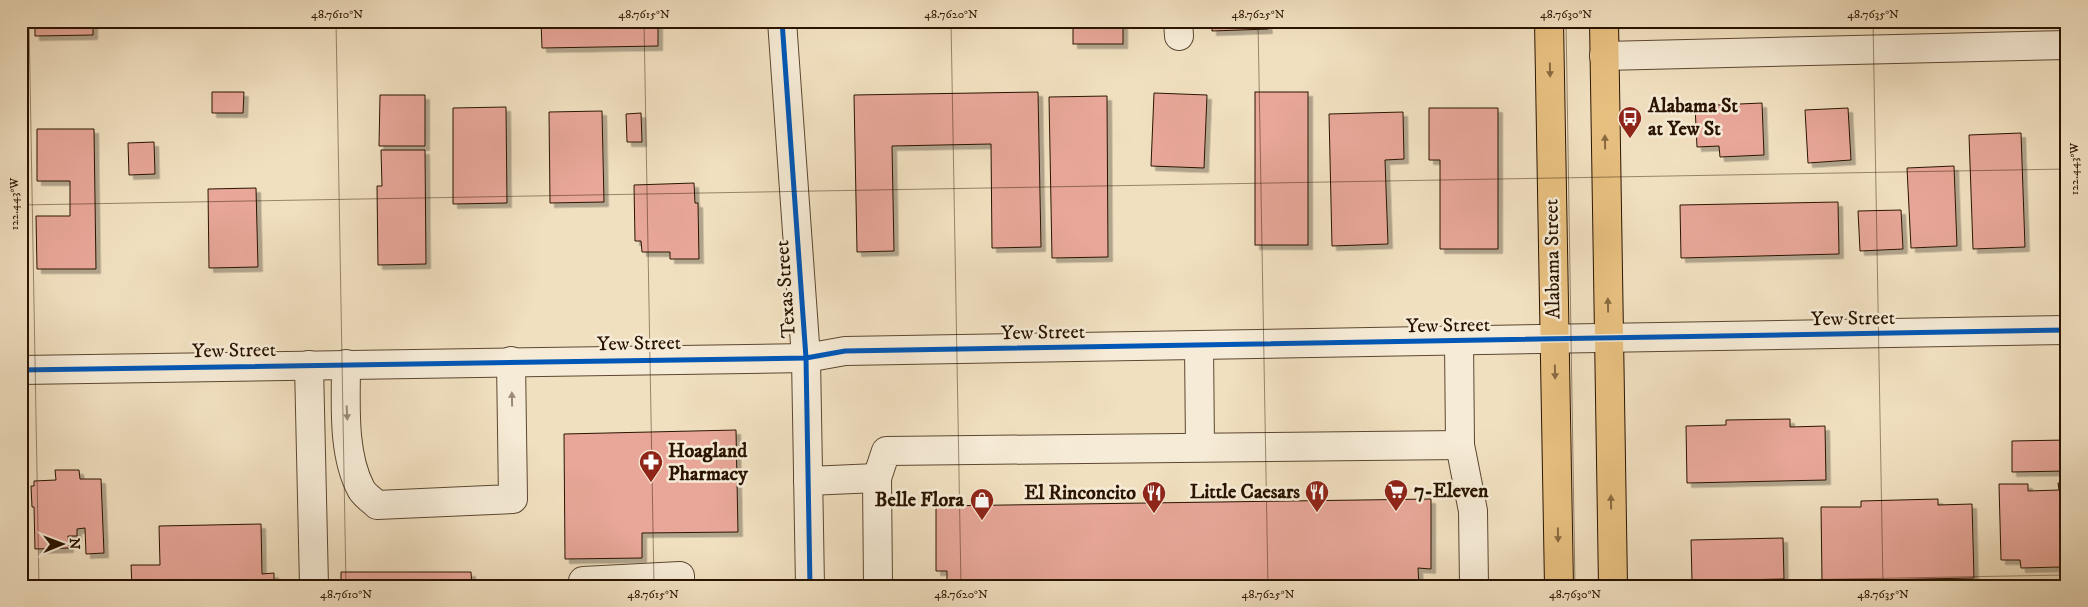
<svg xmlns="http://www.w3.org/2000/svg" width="2088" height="607" viewBox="0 0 2088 607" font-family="'IM FELL DW Pica',serif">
  <defs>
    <filter id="shadow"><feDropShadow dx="4.5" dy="4.5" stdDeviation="0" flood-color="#0004"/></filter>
  </defs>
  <rect width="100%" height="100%" fill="#f1e0c0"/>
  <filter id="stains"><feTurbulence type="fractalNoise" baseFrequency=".004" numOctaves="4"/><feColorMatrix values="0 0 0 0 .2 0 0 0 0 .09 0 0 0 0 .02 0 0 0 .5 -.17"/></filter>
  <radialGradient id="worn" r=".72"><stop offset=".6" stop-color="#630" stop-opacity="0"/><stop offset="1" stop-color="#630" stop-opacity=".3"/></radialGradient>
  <!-- building -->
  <g fill="#e8a799" stroke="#2a1400" filter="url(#shadow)">
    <polygon points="35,21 93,21 93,35 35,36"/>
    <polygon points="541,21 658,21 658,46 542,48"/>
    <rect x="1073" y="21" width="50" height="23"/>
    <polygon points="1212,21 1267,21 1268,29 1212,31"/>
    <polygon points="212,92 244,92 243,113 212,113"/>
    <polygon points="1038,92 1041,247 992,248 991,144 892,146 894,251 857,252 854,95"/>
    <rect x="1255" y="92" width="53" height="153"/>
    <polygon points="1154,93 1207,95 1204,168 1151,166"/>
    <polygon points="380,95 425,95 425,146 379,146"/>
    <polygon points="1107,96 1108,257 1052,258 1049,97"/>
    <polygon points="1762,103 1764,155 1720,157 1719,146 1697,147 1695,106"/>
    <polygon points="506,107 507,203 453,204 453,108"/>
    <polygon points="1429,108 1498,108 1498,249 1440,249 1440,160 1429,160"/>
    <polygon points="1848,108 1851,160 1808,163 1805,110"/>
    <polygon points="602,111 604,202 550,203 549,112"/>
    <polygon points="1403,112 1404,159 1385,160 1388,244 1332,246 1329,114"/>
    <polygon points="641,113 642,142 627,142 626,114"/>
    <polygon points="37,129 94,129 96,269 37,269 36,216 70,216 70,181 37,181"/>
    <polygon points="2021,133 2025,247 1973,249 1969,135"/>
    <polygon points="154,142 155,174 129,175 128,143"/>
    <polygon points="381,150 425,150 426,264 378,265 377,186 382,186"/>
    <polygon points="1954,166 1957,246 1911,248 1907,168"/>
    <polygon points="694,183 695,203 698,203 699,259 670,259 670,252 642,252 641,241 635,241 634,185"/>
    <polygon points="256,188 258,267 209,268 208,189"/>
    <polygon points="1838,202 1839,254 1681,258 1680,205"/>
    <polygon points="1901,210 1903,249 1860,251 1858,211"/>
    <polygon points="1790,419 1790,427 1825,426 1826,480 1687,483 1686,426 1726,425 1726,420"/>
    <polygon points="736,430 738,532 642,533 642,558 565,559 564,434"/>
    <polygon points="2067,440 2067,471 2012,472 2012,441"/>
    <polygon points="55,470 79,470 80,479 101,479 104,553 86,554 85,528 77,529 77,536 68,536 69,548 35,549 34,507 32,507 31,486 34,486 34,481 56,480"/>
    <polygon points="2058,483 2067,483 2067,560 2060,560 2061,567 2021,568 2020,560 2001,560 1999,484 2028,484 2028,491 2059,490"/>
    <polygon points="1431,499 1431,569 1418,568 1419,586 947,586 947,571 936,571 936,506"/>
    <polygon points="1938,499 1938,505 1972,504 1974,578 1822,581 1821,507 1861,507 1861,501"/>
    <polygon points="261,524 262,574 274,573 274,585 290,586 132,586 131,565 160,565 159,526"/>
    <polygon points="1783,538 1784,579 1692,581 1691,540"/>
    <polygon points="341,572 471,572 472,586 341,586"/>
  </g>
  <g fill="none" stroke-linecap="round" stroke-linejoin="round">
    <!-- minor casing -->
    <g stroke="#5c4730" stroke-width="30">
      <g id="minor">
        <polyline points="782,21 806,358 810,586"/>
        <polyline points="1178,21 1179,36"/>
        <polyline points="1604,56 2067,45"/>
        <polyline points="1459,341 1460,445 1473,511 1474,586"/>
        <polyline points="1199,345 1200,447"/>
        <path d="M346,364C346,403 342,453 361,489C364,495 372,500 377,505L513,499L511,361"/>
        <polyline points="309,365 314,586"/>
        <polyline points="21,370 806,358 845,351 2067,330"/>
        <polyline points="808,481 877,478"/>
        <polyline points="583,586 583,581 680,576 680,586"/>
        <polyline points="878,586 877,478 886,451 1460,445"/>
      </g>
    </g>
    <!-- major casing -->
    <g stroke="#2a1400" stroke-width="30">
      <g id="major">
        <polyline points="1549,21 1559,586"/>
        <polyline points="1604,21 1613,586"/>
      </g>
    </g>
    <!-- minor -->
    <use href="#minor" stroke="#f6ebd6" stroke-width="28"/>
    <!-- major -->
    <use href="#major" stroke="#e8c080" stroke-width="28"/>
    <!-- cycleway casing -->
    <g stroke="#f6ebd6" stroke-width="8">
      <g id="cycleway">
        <polyline points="782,21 806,358 810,586"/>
        <polyline points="21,370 806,358 845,351 2067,330"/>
      </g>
    </g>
    <!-- cycleway -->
    <use href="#cycleway" stroke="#0057b8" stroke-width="5"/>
  </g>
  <!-- one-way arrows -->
  <defs><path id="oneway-solid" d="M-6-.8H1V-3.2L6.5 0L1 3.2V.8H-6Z" transform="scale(1.25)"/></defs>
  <g fill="#896a40">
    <use href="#oneway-solid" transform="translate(1550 70) rotate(89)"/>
    <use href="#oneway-solid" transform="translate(1605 142) rotate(-91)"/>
    <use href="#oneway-solid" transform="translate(1608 305) rotate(-91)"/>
    <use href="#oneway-solid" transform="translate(1555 372) rotate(89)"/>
    <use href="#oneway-solid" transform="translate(1611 502) rotate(-91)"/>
    <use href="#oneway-solid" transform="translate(1558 535) rotate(89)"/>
  </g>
  <g fill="#9a8a76">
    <use href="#oneway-solid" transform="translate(512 399) rotate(-91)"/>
    <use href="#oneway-solid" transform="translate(347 413) rotate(87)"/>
  </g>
  <!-- ticks -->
  <path fill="none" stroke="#2a1400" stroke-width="1" stroke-opacity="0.45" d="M29,21L39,586M336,21L346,586M644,21L654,586M951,21L961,586M1258,21L1268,586M1566,21L1575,586M1873,21L1883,586M21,205L2067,169M1456,586L2067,575"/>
  <!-- icons -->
  <defs>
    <g id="bus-pin" transform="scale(1.25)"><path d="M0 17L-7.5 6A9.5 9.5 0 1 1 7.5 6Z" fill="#8f2418" stroke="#f6ebd6"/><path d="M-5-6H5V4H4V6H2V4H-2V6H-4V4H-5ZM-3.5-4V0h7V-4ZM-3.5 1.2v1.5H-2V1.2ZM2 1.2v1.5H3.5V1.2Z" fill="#fff"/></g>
    <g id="pharmacy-pin" transform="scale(1.25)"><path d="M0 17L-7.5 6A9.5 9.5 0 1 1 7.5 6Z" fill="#8f2418" stroke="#f6ebd6"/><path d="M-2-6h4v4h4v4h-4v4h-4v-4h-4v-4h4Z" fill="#fff"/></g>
    <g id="supermarket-pin" transform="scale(1.25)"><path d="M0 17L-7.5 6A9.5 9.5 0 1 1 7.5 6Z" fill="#8f2418" stroke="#f6ebd6"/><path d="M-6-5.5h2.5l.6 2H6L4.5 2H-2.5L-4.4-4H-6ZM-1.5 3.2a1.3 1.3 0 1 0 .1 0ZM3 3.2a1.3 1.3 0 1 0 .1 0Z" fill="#fff"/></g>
    <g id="restaurant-pin" transform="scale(1.25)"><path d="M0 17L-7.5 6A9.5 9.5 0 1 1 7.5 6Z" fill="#8f2418" stroke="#f6ebd6"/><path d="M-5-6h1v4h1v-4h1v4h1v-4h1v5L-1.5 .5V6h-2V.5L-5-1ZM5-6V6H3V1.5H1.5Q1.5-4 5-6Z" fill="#fff"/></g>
    <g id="shop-pin" transform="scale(1.25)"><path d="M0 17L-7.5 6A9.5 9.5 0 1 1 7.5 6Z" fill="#8f2418" stroke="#f6ebd6"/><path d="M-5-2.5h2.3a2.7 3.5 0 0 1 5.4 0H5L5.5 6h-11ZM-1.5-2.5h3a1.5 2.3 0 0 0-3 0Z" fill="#fff"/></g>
  </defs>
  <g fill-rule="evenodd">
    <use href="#bus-pin" x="1630" y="118"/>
    <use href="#pharmacy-pin" x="651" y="462"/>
    <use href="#supermarket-pin" x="1396" y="491"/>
    <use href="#restaurant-pin" x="1317" y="492"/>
    <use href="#restaurant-pin" x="1154" y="493"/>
    <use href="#shop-pin" x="982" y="500"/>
  </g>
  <g text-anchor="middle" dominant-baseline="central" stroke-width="5" stroke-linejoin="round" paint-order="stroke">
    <!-- poi labels -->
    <g font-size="20" font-weight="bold" fill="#2a1400" stroke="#f6ebd6" text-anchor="start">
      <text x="1648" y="106">Alabama St<tspan x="1648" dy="23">at Yew St</tspan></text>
      <text x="668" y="451">Hoagland<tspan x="668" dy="23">Pharmacy</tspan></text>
      <text x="1414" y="491">7-Eleven</text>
      <text x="1300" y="492" text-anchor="end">Little Caesars</text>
      <text x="1136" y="493" text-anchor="end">El Rinconcito</text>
      <text x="964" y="500" text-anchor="end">Belle Flora</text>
    </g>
    <!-- street labels -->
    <g font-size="20" fill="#2a1400" stroke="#f6ebd6">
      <text transform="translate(1553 259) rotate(-91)">Alabama Street</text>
      <text transform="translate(786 289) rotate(-94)">Texas Street</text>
      <text transform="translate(1853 319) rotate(-1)">Yew Street</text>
      <text transform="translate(1448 326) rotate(-1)">Yew Street</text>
      <text transform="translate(1043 333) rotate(-1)">Yew Street</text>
      <text transform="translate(639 344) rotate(-1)">Yew Street</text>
      <text transform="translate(234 351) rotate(-1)">Yew Street</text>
    </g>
  </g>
  <!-- margin -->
  <rect width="2088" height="607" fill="none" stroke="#f1e0c0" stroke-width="55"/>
  <!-- north arrow -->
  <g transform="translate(62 544) rotate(89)" stroke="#f6ebd6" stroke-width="4" paint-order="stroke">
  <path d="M0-4L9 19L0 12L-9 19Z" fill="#2a1400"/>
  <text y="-8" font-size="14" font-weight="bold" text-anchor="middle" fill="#2a1400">N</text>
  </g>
  <rect x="28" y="28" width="2032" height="552" fill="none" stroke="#2a1400" stroke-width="2"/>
  <g font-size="12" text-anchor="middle" fill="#2a1400">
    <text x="337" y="18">48.7610°N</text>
    <text x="644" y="18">48.7615°N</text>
    <text x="951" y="18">48.7620°N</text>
    <text x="1258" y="18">48.7625°N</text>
    <text x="1566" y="18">48.7630°N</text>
    <text x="1873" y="18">48.7635°N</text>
    <text transform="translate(2074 169) rotate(-90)" y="4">122.443°W</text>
    <text transform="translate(14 204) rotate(-90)" y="4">122.443°W</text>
    <text x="346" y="598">48.7610°N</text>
    <text x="653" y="598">48.7615°N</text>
    <text x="961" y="598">48.7620°N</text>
    <text x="1268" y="598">48.7625°N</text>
    <text x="1575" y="598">48.7630°N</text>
    <text x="1883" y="598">48.7635°N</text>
  </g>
  <rect width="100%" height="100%" filter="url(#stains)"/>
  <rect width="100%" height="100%" fill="url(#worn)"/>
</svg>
